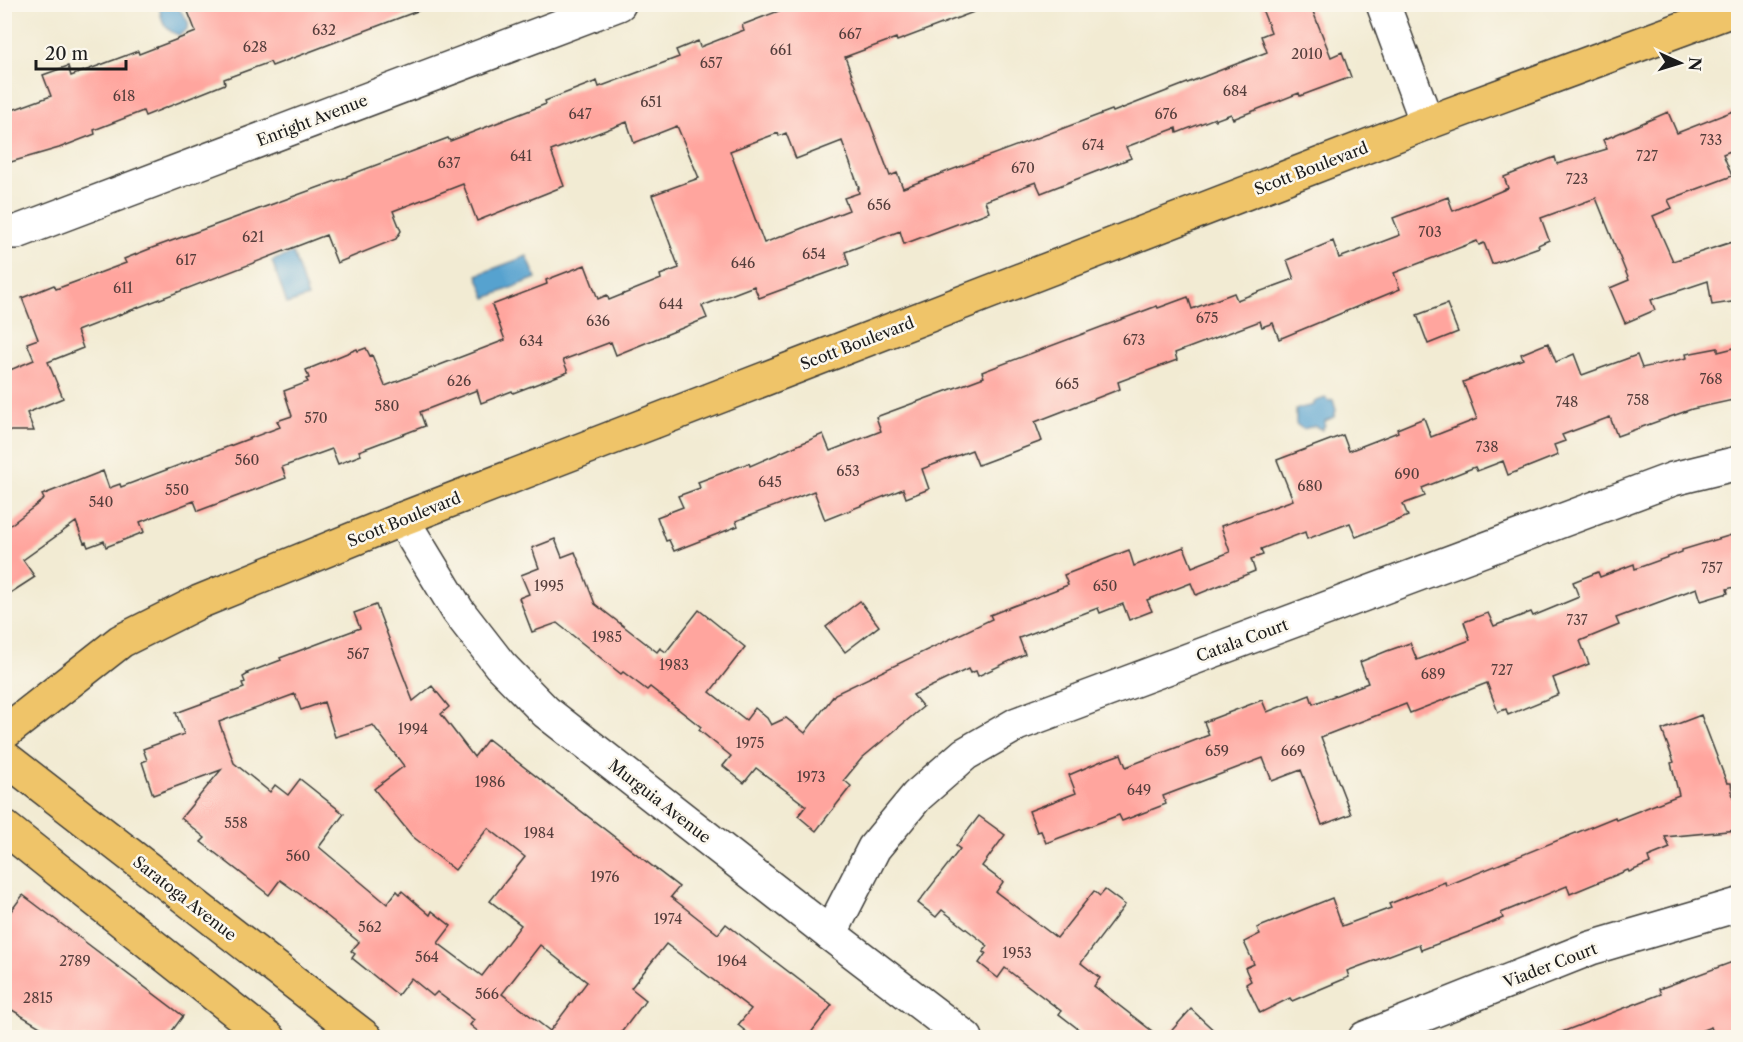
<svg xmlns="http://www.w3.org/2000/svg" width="1743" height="1042" viewBox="0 0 1743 1042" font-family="'Libre Caslon Text',serif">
  <rect width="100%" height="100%" fill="#fbf7ec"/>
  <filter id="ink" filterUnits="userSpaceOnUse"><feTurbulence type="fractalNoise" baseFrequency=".0167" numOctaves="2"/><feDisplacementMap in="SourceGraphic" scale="12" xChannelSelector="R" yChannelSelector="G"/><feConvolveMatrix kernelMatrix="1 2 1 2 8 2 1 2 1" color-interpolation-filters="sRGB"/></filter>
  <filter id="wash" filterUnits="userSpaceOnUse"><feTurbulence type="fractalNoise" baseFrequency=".008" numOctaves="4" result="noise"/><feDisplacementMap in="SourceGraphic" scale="24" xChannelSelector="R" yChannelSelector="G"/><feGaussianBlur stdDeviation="1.35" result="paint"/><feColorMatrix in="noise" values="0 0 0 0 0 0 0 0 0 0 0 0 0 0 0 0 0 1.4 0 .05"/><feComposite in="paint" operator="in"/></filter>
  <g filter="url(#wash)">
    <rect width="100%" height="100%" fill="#f2ebd3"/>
    <!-- water -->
    <g fill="#57a2cf" stroke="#3a5f76" stroke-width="1.5">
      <path d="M159,5H177C182,17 199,25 179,35C164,31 161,19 159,5Z"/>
      <polygon points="293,253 308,297 287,304 272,261"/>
      <polygon points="527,256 536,278 486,298 477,275"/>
      <polygon points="1325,398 1329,401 1333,400 1336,410 1334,417 1325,421 1325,425 1322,430 1315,426 1303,429 1296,424 1296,409 1314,405 1314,402"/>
    </g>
    <g id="blocks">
      <!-- building -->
      <g fill="#ffa59e" fill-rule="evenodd">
        <polygon points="185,4 427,4 428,7 272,66 270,62 224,79 225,84 145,116 143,111 94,130 95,134 59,148 4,164 4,113 51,96 43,75 68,66 71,76 138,51 139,54 196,32"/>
        <path d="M797,4H987V7L897,41L896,38L845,57L890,176L897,173L903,188L1112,110L1113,112L1267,52L1261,36L1271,32L1260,4H1310L1331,57L1342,52L1351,77L1300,96L1299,93L1233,119L1231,114L1215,120V118L1177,133L1176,128L1126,147L1131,158L1041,193L1036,182L985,201L989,212L904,244L900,231L845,252L849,265L759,298L754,286L702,306L707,318L616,355L611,342L563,360L568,372L513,393L512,391L481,403L477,390L420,412L425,426L359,451L361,455L338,464L332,449L282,467L286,478L198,511L194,501L140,522L144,532L106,547L104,541L88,547L86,542L84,543L76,522L23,560L35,577L4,597V530L44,499L42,495L103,471L109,488L120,484L121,487L280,427L277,421L292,416L284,391L308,382L306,379L309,378L306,370L357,349L358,351L366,348L370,356L372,355L385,386L505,340L492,305L547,284L546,280L585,265L598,299L607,295L609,300L661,279L660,275L679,268L652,195L699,178L677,126L634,143L627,122L551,151L564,186L477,221L463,184L393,211L401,231L396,239L337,263L326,235L77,331L83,348L48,362L63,398L27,413L34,431H4V360L6,359L10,370L34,360L27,343L38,339L22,298L54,285L56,289L75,282L126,263L124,259L152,248L347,177V176L448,138L450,141L546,104L545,101L597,81L599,87L679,57L676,50L698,41L700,47L744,30L742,25ZM778,133L779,136L786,133L796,159L842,141L859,188H858L859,193L844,198L849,210L764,243L730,151Z"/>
        <polygon points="1738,109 1738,148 1723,154 1732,176 1668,200 1672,208 1653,216 1673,261 1735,241 1738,264 1738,301 1712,305 1708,281 1651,300 1655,310 1625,323 1610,288 1629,280 1596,198 1541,218 1549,240 1538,245 1539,247 1492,264 1484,243 1479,245 1477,241 1394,273 1400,289 1279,339 1273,323 1262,327 1260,321 1175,353 1177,360 1118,382 1120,389 1035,422 1042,441 978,465 972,450 922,469 929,489 906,498 903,489 825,520 814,491 736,521 738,526 674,551 669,540 666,541 657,517 683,507 678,496 700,488 698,482 749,463 750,466 823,434 830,451 881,431 876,417 984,377 982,372 1157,306 1158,308 1188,297 1192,309 1234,293 1237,300 1294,279 1287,260 1333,241 1339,258 1400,235 1393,218 1448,197 1453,211 1508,188 1504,177 1555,157 1557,164 1607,149 1603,140 1668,112 1677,133"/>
        <polygon points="1447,304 1458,332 1428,344 1417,315"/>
        <polygon points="1548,343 1556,362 1574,354 1582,375 1637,355 1642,368 1687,358 1686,354 1718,348 1718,352 1738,347 1738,399 1692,409 1617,436 1610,417 1562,435 1565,441 1554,445 1558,455 1508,475 1503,461 1477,471 1475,467 1422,488 1425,496 1403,504 1408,516 1356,537 1350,523 1307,539 1305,532 1261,549 1263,555 1251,559 1255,571 1196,595 1191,583 1147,600 1152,611 1129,620 1123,604 1100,613 1098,608 1019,638 1025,654 978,676 976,671 970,673 968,669 913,695 923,707 862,758 844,780 851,786 816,831 798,816 806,806 756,768 744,783 723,766 731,756 699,730 701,727 650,687 647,690 623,672 621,674 557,623 532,632 519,598 529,594 521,575 539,568 532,548 555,539 562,557 575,552 595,604 657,652 660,648 666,652 699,610 745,647 710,692 746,720 755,708 767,718 771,725 786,718 805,733 835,694 992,619 990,615 1068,585 1064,575 1129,550 1134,566 1184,547 1192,567 1230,552 1221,526 1293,500 1277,460 1343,435 1349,451 1398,432 1397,429 1424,418 1431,437 1477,419 1463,382 1523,359 1521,354"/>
        <polygon points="1738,533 1738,586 1727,589 1728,593 1701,601 1697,588 1616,618 1619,625 1580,641 1589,664 1553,678 1559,694 1508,715 1506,709 1498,712 1487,683 1410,713 1406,704 1321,737 1351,814 1322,825 1301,770 1272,781 1263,758 1163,796 1166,804 1122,821 1119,815 1046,843 1041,831 1037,832 1029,811 1076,793 1069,775 1099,762 1121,754 1126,767 1209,735 1204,722 1262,700 1267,712 1310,695 1313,704 1368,683 1360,662 1387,651 1410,643 1417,660 1470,640 1464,622 1488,613 1494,626 1531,612 1533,616 1579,597 1573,582 1598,572 1600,577 1634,564 1635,569 1682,552 1682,550"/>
        <polygon points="860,601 879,626 845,652 826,627"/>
        <path d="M376,605L413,701L432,686L449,707L441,714L474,757L488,739L679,887L671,897L718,934L726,924L832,1005L807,1038H754L738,1025L751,1009L666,944L631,988L646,1000L617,1038H486L470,1025L474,1020L437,992L433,996L411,978L398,995L352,958L355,954L351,951L359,942L301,895L280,880L269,895L201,842L205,838L181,818L221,770L153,795L142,762L147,760L143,749L184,734L176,713L244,688L242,683L245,682L243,677L248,674L247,673L281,660L280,658L360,628L354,613ZM295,694L301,710L324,702L335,737L373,725L404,766L374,789L412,836L455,870L488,828L525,857L490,901L521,925L482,976L438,943L451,926L432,911L430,915L402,891L400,894L397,891L387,904L319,847L344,814L300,779L288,795L275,785L270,792L234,763L219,722ZM540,945L587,982L550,1031L502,994Z"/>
        <polygon points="1701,715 1727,783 1731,783 1733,798 1738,797 1738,830 1665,837 1670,848 1648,857 1650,863 1629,872 1628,870 1570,894 1567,886 1501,913 1503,918 1477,929 1421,950 1419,944 1347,971 1349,977 1292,1001 1290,998 1260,1013 1246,984 1251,981 1245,968 1254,964 1244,942 1260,934 1257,928 1332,898 1342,926 1391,908 1389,904 1445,882 1446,886 1615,817 1616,820 1679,795 1671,763 1674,762 1662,730"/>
        <polygon points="979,816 1005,835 982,866 1003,882 996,892 1057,938 1094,891 1100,896 1105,890 1125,905 1081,963 1100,978 1094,986 1161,1038 1090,1038 1059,1014 1061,1011 1005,968 998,978 979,963 986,953 983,952 988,946 942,910 936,917 918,903 960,849 956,846"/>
        <polygon points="23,895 183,1016 167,1038 58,1038 4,1005 4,920"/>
        <polygon points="1738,960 1738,1038 1715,1038 1711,1027 1682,1038 1554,1038 1554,1035 1661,994 1659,989"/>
        <polygon points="1191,1009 1222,1038 1165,1038"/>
      </g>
    </g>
  </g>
  <g filter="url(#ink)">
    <use href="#blocks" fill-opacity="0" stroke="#3c3b37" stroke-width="1.5"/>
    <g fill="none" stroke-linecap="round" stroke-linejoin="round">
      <!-- minor casing -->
      <g stroke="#3c3b37" stroke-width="36">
        <g id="minor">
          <polyline points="1383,4 1427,123"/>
          <polyline points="4,232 17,232 619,4"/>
          <polyline points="402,519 458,611 500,665 546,712 830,934 966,1038"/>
          <polyline points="830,934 874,848 917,796 965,754 1017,724 1673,479 1738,463"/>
          <polyline points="1365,1038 1591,948 1738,905"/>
        </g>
      </g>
      <!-- major casing -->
      <g stroke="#3c3b37" stroke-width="36">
        <g id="major">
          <polyline points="4,733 121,641 199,602 402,519 1427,123 1738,8"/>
          <polyline points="4,757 366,1038"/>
          <polyline points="4,827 269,1038"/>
        </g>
      </g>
      <!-- minor -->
      <use href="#minor" stroke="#fff" stroke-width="33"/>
      <!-- major -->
      <use href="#major" stroke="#efc469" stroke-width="33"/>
    </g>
  </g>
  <g text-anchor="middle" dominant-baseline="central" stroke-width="5" stroke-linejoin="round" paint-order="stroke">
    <!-- number labels -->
    <g font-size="14" fill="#553e3c">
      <text x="324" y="30">632</text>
      <text x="850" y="34">667</text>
      <text x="255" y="47">628</text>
      <text x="781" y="50">661</text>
      <text x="1307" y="54">2010</text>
      <text x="711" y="63">657</text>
      <text x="1235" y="91">684</text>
      <text x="124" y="96">618</text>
      <text x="651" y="102">651</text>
      <text x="580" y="114">647</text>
      <text x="1166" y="114">676</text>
      <text x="1711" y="140">733</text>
      <text x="1093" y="145">674</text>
      <text x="521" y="156">641</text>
      <text x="1647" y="156">727</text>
      <text x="449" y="163">637</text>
      <text x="1023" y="168">670</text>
      <text x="1577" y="179">723</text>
      <text x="879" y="205">656</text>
      <text x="1430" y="232">703</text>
      <text x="253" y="237">621</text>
      <text x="814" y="254">654</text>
      <text x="186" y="260">617</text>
      <text x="743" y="263">646</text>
      <text x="123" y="288">611</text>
      <text x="671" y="304">644</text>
      <text x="1207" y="318">675</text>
      <text x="598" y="321">636</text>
      <text x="1134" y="340">673</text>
      <text x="531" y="341">634</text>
      <text x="1711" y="379">768</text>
      <text x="459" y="381">626</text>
      <text x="1067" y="384">665</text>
      <text x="1638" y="400">758</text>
      <text x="1567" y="402">748</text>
      <text x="387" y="406">580</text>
      <text x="316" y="418">570</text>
      <text x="1487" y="447">738</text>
      <text x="247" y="460">560</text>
      <text x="848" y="471">653</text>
      <text x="1407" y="474">690</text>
      <text x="770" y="482">645</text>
      <text x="1310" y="486">680</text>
      <text x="177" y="490">550</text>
      <text x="101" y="502">540</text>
      <text x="1712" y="568">757</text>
      <text x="549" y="586">1995</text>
      <text x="1105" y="586">650</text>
      <text x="1577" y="620">737</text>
      <text x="607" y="637">1985</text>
      <text x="358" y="654">567</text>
      <text x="674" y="665">1983</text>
      <text x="1502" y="670">727</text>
      <text x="1433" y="674">689</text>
      <text x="413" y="729">1994</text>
      <text x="750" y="743">1975</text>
      <text x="1217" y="751">659</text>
      <text x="1293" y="751">669</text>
      <text x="811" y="777">1973</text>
      <text x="490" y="782">1986</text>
      <text x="1139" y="790">649</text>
      <text x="236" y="823">558</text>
      <text x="539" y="833">1984</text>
      <text x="298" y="856">560</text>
      <text x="605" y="877">1976</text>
      <text x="668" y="919">1974</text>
      <text x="370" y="927">562</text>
      <text x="1017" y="953">1953</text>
      <text x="427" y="957">564</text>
      <text x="75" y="961">2789</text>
      <text x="732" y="961">1964</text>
      <text x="487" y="994">566</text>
      <text x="38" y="998">2815</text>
    </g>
    <!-- street labels -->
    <g font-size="16" fill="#1c1c1c" stroke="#fbf7ec">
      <text transform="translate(312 120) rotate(-21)">Enright Avenue</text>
      <text transform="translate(1311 168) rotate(-21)">Scott Boulevard</text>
      <text transform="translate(857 343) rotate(-21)">Scott Boulevard</text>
      <text transform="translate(404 519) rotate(-22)">Scott Boulevard</text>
      <text transform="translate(1242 640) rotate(-20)">Catala Court</text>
      <text transform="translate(660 801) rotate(38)">Murguia Avenue</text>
      <text transform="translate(185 898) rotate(38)">Saratoga Avenue</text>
      <text transform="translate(1550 965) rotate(-21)">Viader Court</text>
    </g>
  </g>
  <!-- margin -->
  <rect width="1743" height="1042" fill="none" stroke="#fbf7ec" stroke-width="24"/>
  <!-- north arrow -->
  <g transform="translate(1680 63) rotate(94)" stroke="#fbf7ec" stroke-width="4.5" paint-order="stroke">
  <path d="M0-4.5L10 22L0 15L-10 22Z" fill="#1c1c1c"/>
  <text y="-9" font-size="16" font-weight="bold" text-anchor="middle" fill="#1c1c1c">N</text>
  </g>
  <!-- scale -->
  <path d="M36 60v9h90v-9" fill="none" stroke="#1c1c1c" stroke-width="3"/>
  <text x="45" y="60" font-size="18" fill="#1c1c1c" stroke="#fbf7ec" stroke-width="4.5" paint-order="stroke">20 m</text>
</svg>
